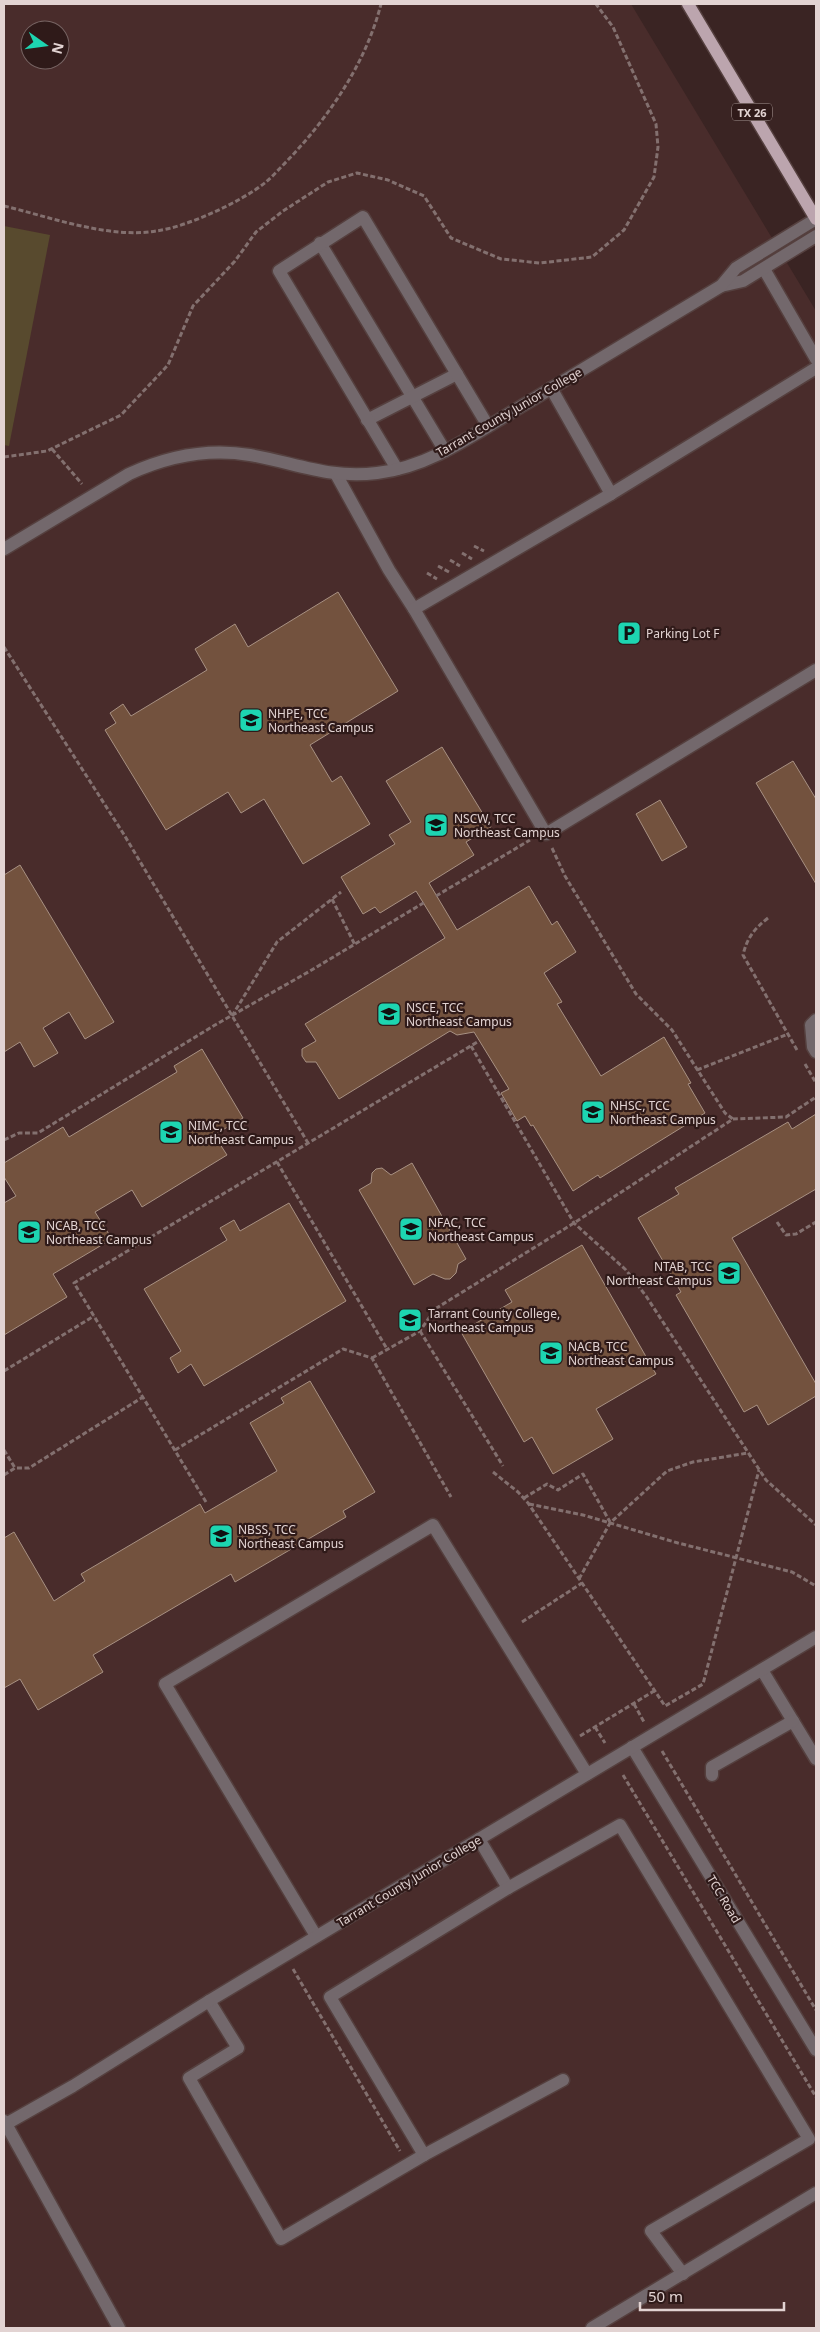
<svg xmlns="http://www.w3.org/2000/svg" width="820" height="2332" viewBox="0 0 820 2332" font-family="'Noto Sans',sans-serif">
  <rect width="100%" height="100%" fill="#3a2423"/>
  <!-- built -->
  <path fill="#492c2b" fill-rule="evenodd" d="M4,4H631L816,311V2328H4ZM30,30H60V60H30Z"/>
  <!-- green -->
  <polygon fill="#584a2e" points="4,226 50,235 9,446 4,445"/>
  <!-- building -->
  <g fill="#73523e" stroke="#a89183">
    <polygon points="338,592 398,691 310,745 332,782 341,776 370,824 303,864 264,799 241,813 228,792 166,830 105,730 116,723 110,713 123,704 131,716 207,670 195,649 235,624 248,647"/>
    <polygon points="442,747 491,827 466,842 474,855 429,883 457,930 529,886 552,925 557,921 576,952 544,973 562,1002 557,1004 601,1076 664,1037 691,1083 688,1084 705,1113 600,1178 598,1175 573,1191 533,1125 531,1126 525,1116 517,1121 501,1093 509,1089 474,1032 457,1035 450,1031 339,1099 316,1062 306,1062 302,1056 302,1049 316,1041 305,1024 445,938 416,891 380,913 375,907 363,914 341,877 395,844 389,835 411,822 386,781"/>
    <polygon points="793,761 816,799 816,884 756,783"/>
    <polygon points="660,800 687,847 662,861 636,814"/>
    <polygon points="20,865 114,1022 85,1039 69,1012 43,1028 58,1053 34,1067 20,1042 4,1052 4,875"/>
    <polygon points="202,1049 243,1118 214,1135 227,1155 142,1207 132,1190 95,1212 112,1239 53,1274 67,1297 4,1335 4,1203 16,1196 4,1177 4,1163 63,1127 69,1137 177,1072 174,1066"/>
    <polygon points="816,1114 816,1189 732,1238 816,1384 816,1396 768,1425 757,1405 744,1412 676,1295 681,1292 638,1218 679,1194 675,1188 788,1122 792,1129"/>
    <polygon points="412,1163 466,1259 458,1264 456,1273 450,1279 445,1279 433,1274 414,1285 359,1190 371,1183 372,1173 376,1169 382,1168 391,1175"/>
    <polygon points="289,1203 346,1301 204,1386 191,1364 178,1373 170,1358 181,1351 144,1289 227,1240 220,1228 234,1220 240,1231"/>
    <polygon points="582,1245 656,1374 596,1409 613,1439 553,1474 532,1437 524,1442 461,1332 512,1302 505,1290"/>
    <polygon points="310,1381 375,1492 343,1511 346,1517 235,1582 231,1574 93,1655 103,1672 38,1710 20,1679 4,1688 4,1538 14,1532 54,1601 85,1581 81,1574 200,1504 205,1513 277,1471 250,1423 284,1403 281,1398"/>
  </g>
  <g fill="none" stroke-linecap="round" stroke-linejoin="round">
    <!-- minor casing -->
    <g stroke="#55403f" stroke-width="15">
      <g id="minor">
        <polyline points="320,243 445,451"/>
        <polyline points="764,269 816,359"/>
        <polyline points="721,286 743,281 816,236"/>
        <polyline points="551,388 611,494"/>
        <polyline points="367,420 457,374"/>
        <polyline points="397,469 279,271 363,217 488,426"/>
        <polyline points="336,474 389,570 414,609 546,834 816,670"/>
        <path d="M4,549L129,474C168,456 208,448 250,455C296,463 329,479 377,473C432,467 480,430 527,403C592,364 656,325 721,286L736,268L816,219"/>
        <polyline points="414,609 611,494 816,368"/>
        <polyline points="816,1020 811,1025 813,1047 816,1052"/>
        <polyline points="762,1670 816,1759"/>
        <polyline points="632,1747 816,2050"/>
        <polyline points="712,1775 712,1767 793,1721"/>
        <polyline points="479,1839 508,1888"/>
        <polyline points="316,1936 165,1684 433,1525 587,1774"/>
        <polyline points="209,2001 238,2048 189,2078 281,2239 424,2155 563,2080"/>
        <polyline points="4,2121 6,2124 73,2086 209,2001 816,1637"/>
        <polyline points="6,2124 119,2328"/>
        <polyline points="424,2155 330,1997 508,1888 620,1825 809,2139 651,2231 683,2274"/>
        <polyline points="592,2328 816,2193"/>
      </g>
    </g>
    <!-- major casing -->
    <g stroke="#55403f" stroke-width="15">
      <polyline id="major" points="688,4 816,219"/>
    </g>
    <!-- path -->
    <g stroke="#83706f" stroke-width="3" stroke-dasharray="5 2.5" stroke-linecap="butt">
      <path d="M4,206C50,217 109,239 156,231C187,227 241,202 266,182C273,176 280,168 287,161C329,117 366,63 381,4"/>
      <polyline points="52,449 82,484"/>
      <polyline points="4,457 47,451 121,415 168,365 193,306 235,261 256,232 283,211 328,182 357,173 388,180 424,196 451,238 501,259 540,263 592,257 624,230 654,177 658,147 656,124 613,27 596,4"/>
      <polyline points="474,546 484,551"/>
      <polyline points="462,553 472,559"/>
      <polyline points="450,560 460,566"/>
      <polyline points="438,566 449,572"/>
      <polyline points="427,573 437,579"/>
      <polyline points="4,647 123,833 308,1143"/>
      <polyline points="552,848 565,876 636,994 672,1030 725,1113 733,1119"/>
      <polyline points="436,896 530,840"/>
      <polyline points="332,899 355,945"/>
      <path d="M768,918C754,929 747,938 743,955L797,1050"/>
      <polyline points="232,1016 277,942 341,892"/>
      <polyline points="471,1046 574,1223 626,1270 646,1296 766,1480 816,1525"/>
      <polyline points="805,1064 816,1083"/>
      <polyline points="697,1070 788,1034"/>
      <polyline points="4,1140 19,1133 38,1133 215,1025 310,971 425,902"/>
      <polyline points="277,1162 387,1349"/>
      <polyline points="777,1222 786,1235 796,1234 816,1222"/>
      <polyline points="420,1331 503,1466"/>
      <polyline points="372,1358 420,1331 435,1309 574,1223 733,1119 786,1117 816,1097"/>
      <polyline points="4,1371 94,1316"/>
      <polyline points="4,1450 15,1468"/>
      <polyline points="175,1450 343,1349 372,1358 451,1497"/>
      <polyline points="493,1472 518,1492 528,1503 665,1706 703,1684 759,1470"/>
      <polyline points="4,1475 15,1468 29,1468 143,1397"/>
      <polyline points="524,1498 547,1484 558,1490 583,1474 610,1522"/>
      <polyline points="206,1502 74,1283 479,1041"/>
      <polyline points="529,1504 583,1515 678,1543 792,1572 816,1586"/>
      <polyline points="579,1579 610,1523 667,1471 693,1462 748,1453"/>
      <polyline points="522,1622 582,1583"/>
      <polyline points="634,1704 644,1722"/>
      <polyline points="595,1727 605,1743"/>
      <polyline points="580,1736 654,1691"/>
      <polyline points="662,1751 816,2010"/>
      <polyline points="623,1775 816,2097"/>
      <polyline points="293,1969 400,2151"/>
    </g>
    <!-- minor -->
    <use href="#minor" stroke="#73686c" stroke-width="12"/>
    <!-- major -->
    <use href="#major" stroke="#bca5ae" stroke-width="12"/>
  </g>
  <!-- icons -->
  <defs>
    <g id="parking-square" transform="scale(1.25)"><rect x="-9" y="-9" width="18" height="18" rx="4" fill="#1dd5b1" stroke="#2f1a19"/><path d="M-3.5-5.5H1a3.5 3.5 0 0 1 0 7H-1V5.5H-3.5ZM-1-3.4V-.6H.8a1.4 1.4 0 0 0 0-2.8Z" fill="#111"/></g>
    <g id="university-square" transform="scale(1.25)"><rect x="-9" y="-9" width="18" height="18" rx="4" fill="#1dd5b1" stroke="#2f1a19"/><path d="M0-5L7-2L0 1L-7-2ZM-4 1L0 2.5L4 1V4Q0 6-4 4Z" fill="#111"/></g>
  </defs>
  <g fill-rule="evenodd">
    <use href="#parking-square" x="629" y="633"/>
    <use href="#university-square" x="251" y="720"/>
    <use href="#university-square" x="436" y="825"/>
    <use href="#university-square" x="389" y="1014"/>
    <use href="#university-square" x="593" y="1112"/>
    <use href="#university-square" x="171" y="1132"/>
    <use href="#university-square" x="411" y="1229"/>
    <use href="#university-square" x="29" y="1232"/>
    <use href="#university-square" x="729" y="1273"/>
    <use href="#university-square" x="410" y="1320"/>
    <use href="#university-square" x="551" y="1353"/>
    <use href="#university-square" x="221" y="1536"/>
  </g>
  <g text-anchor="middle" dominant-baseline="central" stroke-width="4.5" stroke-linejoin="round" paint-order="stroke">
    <!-- shield labels -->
    <rect fill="#2f1a19" stroke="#ac9c9a" stroke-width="1" x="732" y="103.5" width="40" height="17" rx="4"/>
    <g font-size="11" font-weight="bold" fill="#e2d3d2">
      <text x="752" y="112">TX 26</text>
    </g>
    <!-- street labels -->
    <g font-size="12" fill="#e2d3d2" stroke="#2f1a19">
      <text transform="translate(509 412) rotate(-30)">Tarrant County Junior College</text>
      <text transform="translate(409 1881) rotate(-31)">Tarrant County Junior College</text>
      <text transform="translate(724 1899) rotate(59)">TCC Road</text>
    </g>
    <!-- poi labels -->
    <g font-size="12" fill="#e2d3d2" stroke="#2f1a19" text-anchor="start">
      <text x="646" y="633">Parking Lot F</text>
      <text x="268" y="713">NHPE, TCC<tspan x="268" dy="14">Northeast Campus</tspan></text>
      <text x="454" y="818">NSCW, TCC<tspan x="454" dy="14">Northeast Campus</tspan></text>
      <text x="406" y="1007">NSCE, TCC<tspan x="406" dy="14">Northeast Campus</tspan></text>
      <text x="610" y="1105">NHSC, TCC<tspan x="610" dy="14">Northeast Campus</tspan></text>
      <text x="188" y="1125">NIMC, TCC<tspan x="188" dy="14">Northeast Campus</tspan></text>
      <text x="428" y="1222">NFAC, TCC<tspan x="428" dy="14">Northeast Campus</tspan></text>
      <text x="46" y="1225">NCAB, TCC<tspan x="46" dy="14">Northeast Campus</tspan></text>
      <text x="712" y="1266" text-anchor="end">NTAB, TCC<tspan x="712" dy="14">Northeast Campus</tspan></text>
      <text x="428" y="1313">Tarrant County College,<tspan x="428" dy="14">Northeast Campus</tspan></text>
      <text x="568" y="1346">NACB, TCC<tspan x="568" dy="14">Northeast Campus</tspan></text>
      <text x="238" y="1529">NBSS, TCC<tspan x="238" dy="14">Northeast Campus</tspan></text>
    </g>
  </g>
  <!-- border -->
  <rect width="820" height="2332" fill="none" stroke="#e2d3d2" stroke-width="10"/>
  <!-- north arrow -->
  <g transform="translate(45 45) rotate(104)"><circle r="24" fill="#2f1a19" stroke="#776463"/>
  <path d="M0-4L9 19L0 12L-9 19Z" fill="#1dd5b1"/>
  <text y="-8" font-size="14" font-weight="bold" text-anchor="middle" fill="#e2d3d2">N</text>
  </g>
  <!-- scale -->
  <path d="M640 2302v8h144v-8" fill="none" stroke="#e2d3d2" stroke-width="2.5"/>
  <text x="648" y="2302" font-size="15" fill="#e2d3d2" stroke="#2f1a19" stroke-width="4" paint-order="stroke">50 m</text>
</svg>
